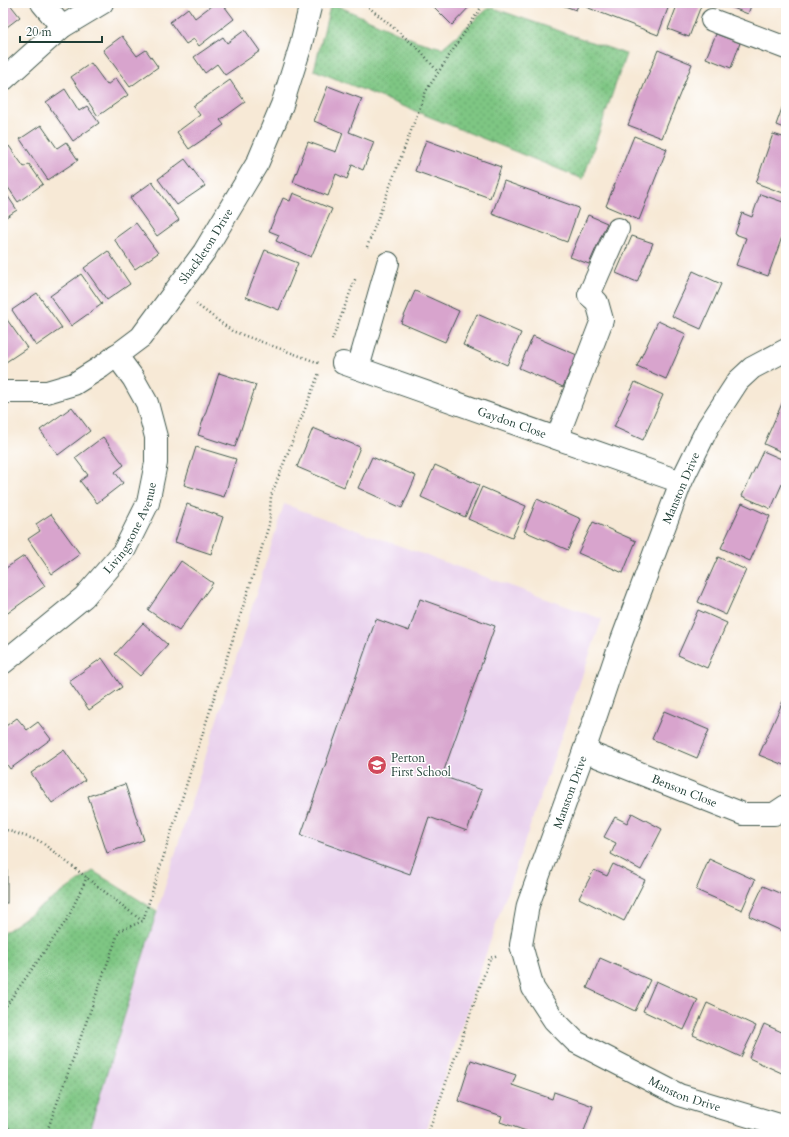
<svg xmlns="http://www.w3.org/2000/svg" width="789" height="1137" viewBox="0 0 789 1137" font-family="Cardo,serif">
  <defs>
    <pattern id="grass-dots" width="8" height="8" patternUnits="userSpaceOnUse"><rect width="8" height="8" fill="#7ec683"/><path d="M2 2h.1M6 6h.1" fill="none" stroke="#67a26c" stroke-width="1.8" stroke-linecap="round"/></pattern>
  </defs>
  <rect width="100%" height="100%" fill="#fff"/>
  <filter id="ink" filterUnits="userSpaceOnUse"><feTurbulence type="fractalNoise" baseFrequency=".025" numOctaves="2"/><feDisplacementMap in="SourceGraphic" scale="8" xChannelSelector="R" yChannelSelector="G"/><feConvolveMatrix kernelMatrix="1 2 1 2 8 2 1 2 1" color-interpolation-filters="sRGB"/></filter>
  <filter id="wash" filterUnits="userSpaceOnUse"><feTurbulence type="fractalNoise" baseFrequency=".012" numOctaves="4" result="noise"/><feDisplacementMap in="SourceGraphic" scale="16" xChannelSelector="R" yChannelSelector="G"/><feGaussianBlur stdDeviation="0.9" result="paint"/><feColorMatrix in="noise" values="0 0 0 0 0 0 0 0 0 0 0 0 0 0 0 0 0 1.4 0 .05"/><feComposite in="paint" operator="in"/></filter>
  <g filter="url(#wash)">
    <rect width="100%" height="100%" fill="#f7e9d6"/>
    <!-- built -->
    <polygon fill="#e9d2ed" points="284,504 602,619 495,927 425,1134 88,1134"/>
    <!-- grass -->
    <g fill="url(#grass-dots)" stroke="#4e825c">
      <polygon points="331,3 417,41 442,48 490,7 626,54 583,179 314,70"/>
      <polygon points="93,871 157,911 88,1134 3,1134 3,933"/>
    </g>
    <g id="blocks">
      <!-- building -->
      <g fill="#d8a4cd">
        <polygon points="3,3 9,3 20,17 3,30"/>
        <polygon points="215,3 222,3 234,19 199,46 194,39 186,44 170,22 188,8 195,18"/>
        <polygon points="430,3 473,3 452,25"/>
        <polygon points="556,3 579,3 576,10"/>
        <polygon points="588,3 670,3 658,35 586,7"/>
        <polygon points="678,3 702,3 689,37 668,29"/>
        <polygon points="729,3 752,3 748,14 728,6"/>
        <polygon points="245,30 260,51 225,75 217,64 205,73 194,57 223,37 227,43"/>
        <polygon points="716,34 740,43 731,68 706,58"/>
        <polygon points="122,36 137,56 146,50 158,67 130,87 103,50"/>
        <polygon points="658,50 692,64 662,138 628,125"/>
        <polygon points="91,63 107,85 116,78 128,95 98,116 71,77"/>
        <polygon points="230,80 245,102 220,120 224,125 189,149 177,132 200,115 193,106"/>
        <polygon points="328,86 362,99 349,132 374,142 363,170 352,165 347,179 336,174 328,196 293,182 308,142 336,152 343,133 314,121"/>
        <polygon points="65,89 79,111 87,106 99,123 73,141 46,102"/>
        <polygon points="786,97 786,129 776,125"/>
        <polygon points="41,125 57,148 66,142 78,160 48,180 20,139"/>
        <polygon points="773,134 786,138 786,194 756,183"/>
        <polygon points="634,136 667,149 639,220 606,206"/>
        <polygon points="426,140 501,167 490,198 415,171"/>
        <polygon points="9,146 24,167 29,164 43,184 18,202 3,180 3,151"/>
        <polygon points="185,159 205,186 177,205 158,179"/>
        <polygon points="504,181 579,208 567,242 492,214"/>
        <polygon points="152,182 179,220 157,236 130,198"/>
        <polygon points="3,189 17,210 3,219"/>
        <polygon points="293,193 332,209 311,257 276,241 279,235 269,231 283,198 290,201"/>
        <polygon points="760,194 786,203 786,226 768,276 736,265 746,238 735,234 742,213 752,217"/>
        <polygon points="588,215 607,223 589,264 570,257"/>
        <polygon points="136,223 158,253 135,269 114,239"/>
        <polygon points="632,236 653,243 637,282 616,273"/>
        <polygon points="265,250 298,263 279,310 246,297"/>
        <polygon points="108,251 130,284 107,300 84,268"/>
        <polygon points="693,271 721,284 701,329 672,316"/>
        <polygon points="81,274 102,304 71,326 50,296"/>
        <polygon points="415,291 459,311 445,342 401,323"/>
        <polygon points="37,293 62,328 36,346 12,310"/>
        <polygon points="3,314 27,348 3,364"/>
        <polygon points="477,314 521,333 507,365 463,345"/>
        <polygon points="658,321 686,334 666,379 637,366"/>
        <polygon points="533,336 577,355 563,387 519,368"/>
        <polygon points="219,373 256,385 235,447 198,435"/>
        <polygon points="635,382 663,395 643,440 614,427"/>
        <polygon points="784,399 786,400 786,454 764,444"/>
        <polygon points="72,407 90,431 58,455 40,430"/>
        <polygon points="313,428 360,447 344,487 297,467"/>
        <polygon points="103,437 124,465 115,472 123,483 97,503 80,481 88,475 75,458"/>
        <polygon points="196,447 236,459 224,497 184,485"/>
        <polygon points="763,451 786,461 786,475 771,509 742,496"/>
        <polygon points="372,457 416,476 402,508 358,488"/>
        <polygon points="435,465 479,485 465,517 421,497"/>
        <polygon points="482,487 526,506 512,538 468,519"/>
        <polygon points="537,499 581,519 568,550 524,531"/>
        <polygon points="742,503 770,516 750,561 721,548"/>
        <polygon points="187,504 223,517 211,554 175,542"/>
        <polygon points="51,514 80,554 52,574 28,539 40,531 36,524"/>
        <polygon points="593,522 636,541 623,573 578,553"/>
        <polygon points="24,556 45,586 5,615 3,611 3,570"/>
        <polygon points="718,557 746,570 726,615 698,602"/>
        <polygon points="181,561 213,583 179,631 148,610"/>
        <polygon points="420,599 495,626 442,776 482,790 467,831 429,817 410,874 301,835 376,619 409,631"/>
        <polygon points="698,610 727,623 707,668 678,655"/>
        <polygon points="143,623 168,645 140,676 115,654"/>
        <polygon points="102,658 122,687 89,710 69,681"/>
        <polygon points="783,701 786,703 786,766 759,755"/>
        <polygon points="664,711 709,730 697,758 652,739"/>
        <polygon points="17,718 27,730 38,722 51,739 10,769 3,759 3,728"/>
        <polygon points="64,750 85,780 52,803 31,773"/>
        <polygon points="125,784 144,840 107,853 88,796"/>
        <polygon points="632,813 662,829 641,870 611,854 616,843 604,837 615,817 627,823"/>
        <polygon points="709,859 755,880 742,910 696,890"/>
        <polygon points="613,864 645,880 624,921 579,898 594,870 607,876"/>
        <rect x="3" y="870" width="4" height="33"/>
        <polygon points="763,886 786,896 786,933 749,916"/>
        <polygon points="600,958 650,980 635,1011 587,988"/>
        <polygon points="656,981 698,1000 684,1030 643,1011"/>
        <polygon points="707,1003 756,1026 741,1057 693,1035"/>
        <polygon points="764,1024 786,1034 786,1075 749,1058"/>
        <polygon points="471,1060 516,1075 512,1085 552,1099 554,1092 593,1106 583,1134 535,1134 500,1122 502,1116 458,1101"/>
      </g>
    </g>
  </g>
  <g filter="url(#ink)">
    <use href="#blocks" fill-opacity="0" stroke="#3f574c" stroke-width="1"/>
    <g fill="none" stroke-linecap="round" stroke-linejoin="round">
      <!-- minor casing -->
      <g stroke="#3f574c" stroke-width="24">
        <g id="minor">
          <polyline points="42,3 62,27"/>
          <polyline points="712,20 786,48"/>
          <polyline points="3,80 62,27 102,3"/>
          <path id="s1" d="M786,350L752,368L738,381L708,427L681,482L616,656L584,751L528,905L521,945L533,988L554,1020L576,1042L679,1095L786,1127"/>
          <path id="s2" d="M343,363L681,482"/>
          <polyline points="358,368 388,263"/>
          <path id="s3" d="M3,392H47L74,384L101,367L141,337L204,252L258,162L282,105L300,48L311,3"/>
          <polyline points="557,438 602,320 597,302 589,295 618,229"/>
          <path id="s4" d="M3,663L84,597L124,551L148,503L156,463V437L147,403L133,378L116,355"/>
          <path id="s5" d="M584,751L743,814H774L786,806"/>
        </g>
      </g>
      <!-- path -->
      <g stroke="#3f574c" stroke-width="2.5" stroke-dasharray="1 3" stroke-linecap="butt">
        <polyline points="362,3 365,4 420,50 438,72"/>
        <polyline points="367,247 426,91 484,3"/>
        <polyline points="196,304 232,331 319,363"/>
        <polyline points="332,340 356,277"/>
        <polyline points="3,829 40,841 142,921"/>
        <polyline points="3,1008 6,1006 68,918 87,877"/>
        <polyline points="3,1122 14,1134"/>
        <polyline points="46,1134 119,931 143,921 269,525 271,496 319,373"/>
        <polyline points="428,1134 490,958 498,955"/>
      </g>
      <!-- minor -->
      <use href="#minor" stroke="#fff" stroke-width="22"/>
    </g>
  </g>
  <!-- icons -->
  <defs>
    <g id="school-disc" transform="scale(1)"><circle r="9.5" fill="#d1495b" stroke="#fff"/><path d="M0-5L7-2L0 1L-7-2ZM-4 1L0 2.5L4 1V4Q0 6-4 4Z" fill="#fff"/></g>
  </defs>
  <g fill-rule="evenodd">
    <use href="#school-disc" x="377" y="765"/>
  </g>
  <g text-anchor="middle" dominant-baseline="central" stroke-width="3" stroke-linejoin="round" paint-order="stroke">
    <!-- street labels -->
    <g font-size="12" fill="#1f3d34" stroke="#fff">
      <text stroke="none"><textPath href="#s3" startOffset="266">Shackleton Drive</textPath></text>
      <text stroke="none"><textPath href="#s2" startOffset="179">Gaydon Close</textPath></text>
      <text transform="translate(681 488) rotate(-67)">Manston Drive</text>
      <text stroke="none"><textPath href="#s4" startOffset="189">Livingstone Avenue</textPath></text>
      <text stroke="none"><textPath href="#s5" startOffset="108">Benson Close</textPath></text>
      <text transform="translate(570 792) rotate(-70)">Manston Drive</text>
      <text stroke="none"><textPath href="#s1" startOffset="899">Manston Drive</textPath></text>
    </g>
    <!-- poi labels -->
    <g font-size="12" fill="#1f3d34" stroke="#fff" text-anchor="start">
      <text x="391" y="758">Perton<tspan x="391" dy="14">First School</tspan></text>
    </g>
  </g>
  <!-- margin -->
  <rect width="789" height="1137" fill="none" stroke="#fff" stroke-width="16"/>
  <!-- scale -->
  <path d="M20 36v6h82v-6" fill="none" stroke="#1f3d34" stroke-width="2"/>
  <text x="26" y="36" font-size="12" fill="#1f3d34" stroke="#ffffff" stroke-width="3" paint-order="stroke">20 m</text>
</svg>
